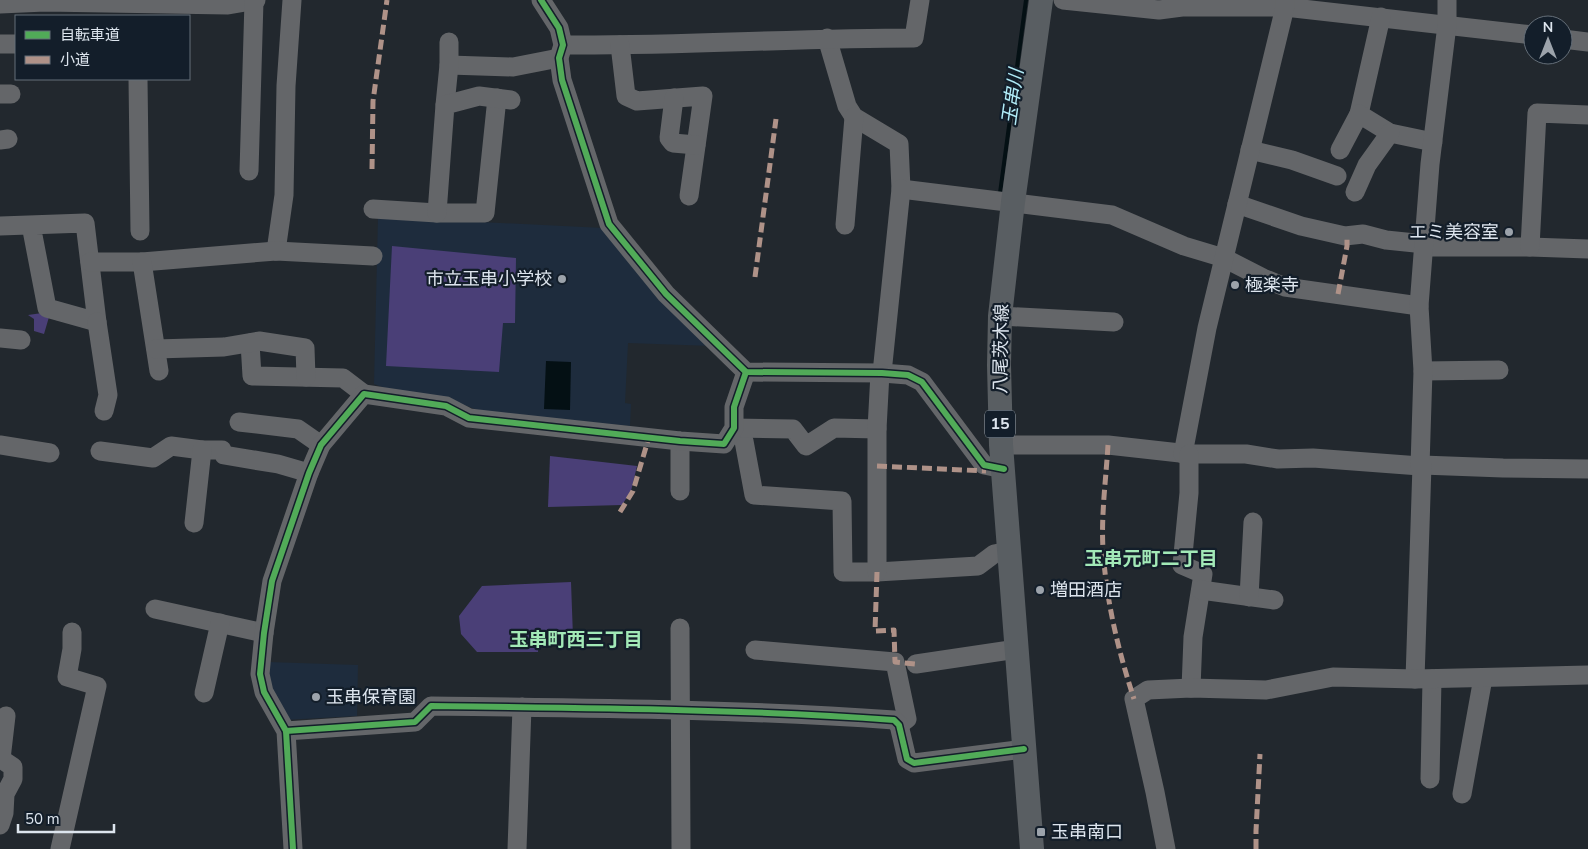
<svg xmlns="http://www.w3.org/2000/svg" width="1588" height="849" viewBox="0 0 1588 849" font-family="'Nunito Sans','Noto Sans JP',sans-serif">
  <rect width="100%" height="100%" fill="#22282e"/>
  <!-- built -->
  <g fill="#1e2c3d">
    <polygon points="378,217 603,228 712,346 628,343 625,403 631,404 630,426 482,412 444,397 390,390 374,384"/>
    <polygon points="268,662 358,665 357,716 284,720 267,678"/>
  </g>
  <!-- green -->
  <g fill="#4a3f77">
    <polygon points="392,246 516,258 515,323 503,323 499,372 386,366"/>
    <polygon points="42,313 49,317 44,334 34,331 34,319 28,315"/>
    <polygon points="550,456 637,466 631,491 622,505 548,507"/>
    <polygon points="571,582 573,637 539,638 538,652 477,652 461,634 459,616 482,586"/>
  </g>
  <!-- water -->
  <polygon fill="#041014" points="546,361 571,362 570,410 544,409"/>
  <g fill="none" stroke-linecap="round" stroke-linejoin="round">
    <!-- stream -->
    <polyline stroke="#041014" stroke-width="4" points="1000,193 1026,0"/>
    <!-- minor -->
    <g stroke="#646669" stroke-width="19">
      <polyline points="541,0 559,28 563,45 559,58 562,80 609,224 666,294 746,372 882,373 908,375 922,382 984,465 1004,469"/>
      <polyline points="1063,0 1159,10 1182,7 1285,7 1533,35"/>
      <polyline points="0,4 45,2 228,5 256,0"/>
      <polyline points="827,38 847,106 854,117 899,144 901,189 1112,215 1184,246 1224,258 1263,278 1285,287 1419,306"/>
      <polyline points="1563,39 1588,42"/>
      <polyline points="0,44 16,44"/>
      <path d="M563,45C680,46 797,38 914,38L920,0"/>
      <polyline points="620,45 626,96 637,101 703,96 689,196"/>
      <polyline points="449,65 513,67 559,58"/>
      <polyline points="138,79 140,231"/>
      <polyline points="0,94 11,94"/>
      <polyline points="674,98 669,138 673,143 696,145"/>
      <polyline points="445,105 449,65 449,42"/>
      <polyline points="1359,114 1381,17"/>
      <polyline points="0,140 8,139"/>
      <polyline points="1250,150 1292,160 1337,176"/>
      <polyline points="1340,150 1359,114 1390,133 1433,142"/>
      <polyline points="249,171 254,1"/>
      <polyline points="1355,192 1367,165 1390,133"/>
      <polyline points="1237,204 1301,226 1345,236 1363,234 1386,240 1425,244"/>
      <polyline points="373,209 437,213 485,213 497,98"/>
      <polyline points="437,213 445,105 479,96 511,100"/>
      <polyline points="845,225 854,117"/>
      <polyline points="0,226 85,223 97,322 47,308 31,225"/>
      <polyline points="1424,247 1530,247 1588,249"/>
      <polyline points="1530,247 1537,113 1588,115"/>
      <polyline points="276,251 284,195 286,86 292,0"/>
      <polyline points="90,262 142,262 276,251 373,256"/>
      <polyline points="142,262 159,371"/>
      <polyline points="1000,316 1114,322"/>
      <polyline points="97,322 108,395 104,411"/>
      <polyline points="0,338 21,340"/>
      <polyline points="250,343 252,376 343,378 364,394"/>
      <polyline points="156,349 224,347 259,341 305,348 306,377"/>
      <polyline points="1423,371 1499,370"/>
      <polyline points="882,373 901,189"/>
      <polyline points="239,422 298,429 321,445"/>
      <polyline points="734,428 744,441 754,495 842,501 843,572 877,572 978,566 994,554 1009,551"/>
      <polyline points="734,428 793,429 806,446 834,428 877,429"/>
      <polyline points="0,445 50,453"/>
      <polyline points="1001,445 1108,445 1189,454 1246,454 1278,459 1313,458 1420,466"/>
      <polyline points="100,451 153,458 171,446 202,450 222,450 224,455 278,464 309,473"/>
      <polyline points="1183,454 1207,328 1285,7 1285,0"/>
      <polyline points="1189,454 1189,493 1182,565 1203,574 1193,637 1191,688"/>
      <polyline points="1422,465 1503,468 1588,469"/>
      <polyline points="680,491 680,441"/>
      <polyline points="194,523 202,450"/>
      <polyline points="877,572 877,429 880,373"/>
      <polyline points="1201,590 1274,600"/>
      <polyline points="1249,597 1253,522"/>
      <polyline points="155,609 264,633"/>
      <polyline points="680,628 681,849"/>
      <polyline points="755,650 895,662 907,719 899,725"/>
      <polyline points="916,664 1017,649"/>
      <polyline points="1415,679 1422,465 1420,466 1423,371 1419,306 1430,164 1447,25 1447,0"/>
      <polyline points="204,693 220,623"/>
      <path d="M286,731L415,722L431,706C585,708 740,709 894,720L899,725L907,759L914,763L1024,749"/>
      <polyline points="1430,779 1432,679"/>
      <polyline points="1462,794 1483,678"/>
      <polyline points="0,825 4,813 5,794 13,779 13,767 1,759 6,716"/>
      <polyline points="60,849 97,686 67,677 72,649 72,632"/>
      <polyline points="293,849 286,731 264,692 260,674 264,633 272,581 309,473 321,445 364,394 446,406 469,418 680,441 724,444 734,428 734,407 746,372"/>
      <polyline points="517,849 522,707"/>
      <polyline points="1166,849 1155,792 1134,699 1148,690 1191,688 1266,690 1333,677 1415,679 1588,675"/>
    </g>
    <!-- major -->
    <polyline stroke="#595e62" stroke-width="24" points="1032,849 1001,445 999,365 1000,316 1013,202 1041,0"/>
    <!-- quiet -->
    <g stroke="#af9288" stroke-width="5" stroke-dasharray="10 5" stroke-linecap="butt">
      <polyline points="372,169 373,101 387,0"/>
      <polyline points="755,277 776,119"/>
      <polyline points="1338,294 1347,246 1347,236"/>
      <path d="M1108,445C1106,479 1101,515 1103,549C1106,600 1118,650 1134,699"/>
      <polyline points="877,466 986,471"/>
      <polyline points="620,512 633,491 649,437"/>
      <polyline points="877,572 875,631 894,630 895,662 916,664"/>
      <polyline points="1256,849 1256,831 1260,754"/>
    </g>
    <!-- cycleway casing -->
    <g stroke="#131e2a" stroke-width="9">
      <g id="cycleway">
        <polyline points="541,0 559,28 563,45 559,58 562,80 609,224 666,294 746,372 882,373 908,375 922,382 984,465 1004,469"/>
        <path d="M286,731L415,722L431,706C585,708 740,709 894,720L899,725L907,759L914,763L1024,749"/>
        <polyline points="293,849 286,731 264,692 260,674 264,633 272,581 309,473 321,445 364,394 446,406 469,418 680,441 724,444 734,428 734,407 746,372"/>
      </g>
    </g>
    <!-- cycleway -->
    <use href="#cycleway" stroke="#51ab58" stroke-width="6"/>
  </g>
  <!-- markers -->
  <g fill="#9ca3ab" stroke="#131e2a" stroke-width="2">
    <circle cx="1509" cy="232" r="5"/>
    <circle cx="562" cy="279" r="5"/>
    <circle cx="1235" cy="285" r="5"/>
    <circle cx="1040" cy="590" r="5"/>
    <circle cx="316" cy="697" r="5"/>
    <rect x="1036" y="827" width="10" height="10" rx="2.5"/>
  </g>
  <g text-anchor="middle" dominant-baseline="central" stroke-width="4.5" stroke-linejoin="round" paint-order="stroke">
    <!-- shield labels -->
    <rect fill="#131e2a" stroke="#a0a9b3" stroke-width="1" x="985" y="410.5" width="30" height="27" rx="4"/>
    <g font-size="16" font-weight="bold" fill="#dde5ee">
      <text x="1000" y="424">15</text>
    </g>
    <!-- poi labels -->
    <g font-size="18" fill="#dde5ee" stroke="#131e2a" text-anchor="start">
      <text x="1499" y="232" text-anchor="end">エミ美容室</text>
      <text x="552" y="279" text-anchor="end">市立玉串小学校</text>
      <text x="1245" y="285">極楽寺</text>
      <text x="1050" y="590">増田酒店</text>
      <text x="326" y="697">玉串保育園</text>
      <text x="1051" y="832">玉串南口</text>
    </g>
    <!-- street labels -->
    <g font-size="18" fill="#dde5ee" stroke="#131e2a">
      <text transform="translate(1001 349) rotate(-89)">八尾茨木線</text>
    </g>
    <!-- water labels -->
    <g font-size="19" font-style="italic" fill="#b1ecf8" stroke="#131e2a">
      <text transform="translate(1013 97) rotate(-82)">玉串川</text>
    </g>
    <!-- neighbourhood labels -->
    <g font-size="19" font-weight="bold" fill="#a2e9b7" stroke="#131e2a">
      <text x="1151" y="559">玉串元町二丁目</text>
      <text x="576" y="640">玉串町西三丁目</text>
    </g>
  </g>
  <!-- legend -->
  <rect x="15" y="15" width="175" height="65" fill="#131e2a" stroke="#646e78"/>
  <rect x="25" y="31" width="25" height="8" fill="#51ab58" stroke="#646e78"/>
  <text x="60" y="40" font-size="15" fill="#dde5ee">自転車道</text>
  <rect x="25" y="56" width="25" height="8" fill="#af9288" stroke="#646e78"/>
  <text x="60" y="65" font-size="15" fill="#dde5ee">小道</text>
  <!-- north arrow -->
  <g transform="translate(1548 40)"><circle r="24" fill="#131e2a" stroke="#646e78"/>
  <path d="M0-4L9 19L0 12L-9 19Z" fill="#9ca3ab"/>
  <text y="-8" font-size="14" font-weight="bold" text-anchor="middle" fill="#dde5ee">N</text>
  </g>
  <!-- scale -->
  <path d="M18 824v8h96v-8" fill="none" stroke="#dde5ee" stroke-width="2.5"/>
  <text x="25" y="824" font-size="15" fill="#dde5ee" stroke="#131e2a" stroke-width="4" paint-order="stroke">50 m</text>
</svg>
